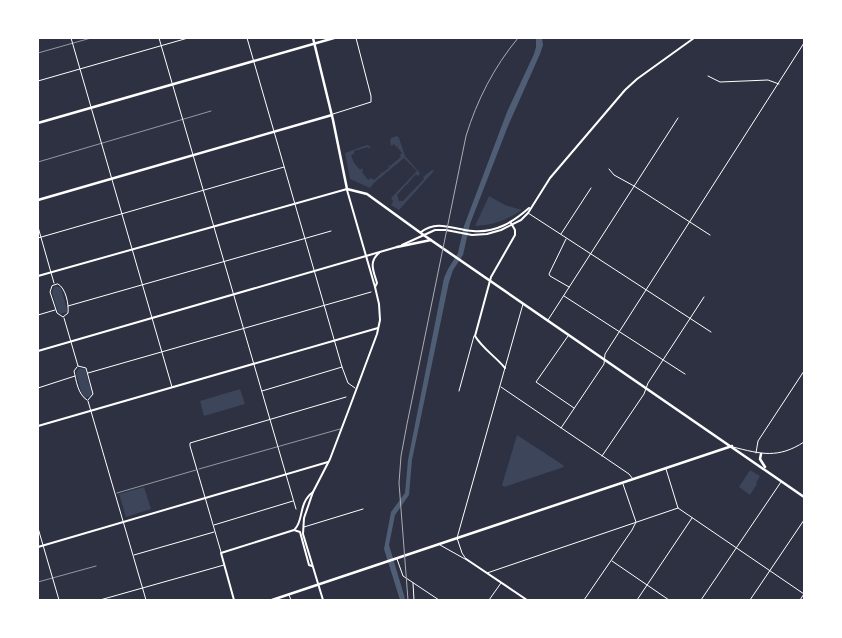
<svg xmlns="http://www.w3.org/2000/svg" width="842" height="638" viewBox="0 0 842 638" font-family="'PT Serif',serif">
  <rect width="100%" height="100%" fill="#2d3142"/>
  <!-- green -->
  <g fill="#3c4559">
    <polygon points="397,136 399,138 405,156 420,173 418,176 416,174 408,183 409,185 407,184 397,195 399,201 403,201 424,179 423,177 432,170 434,171 399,210 391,205 393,201 391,198 417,171 404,158 375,182 370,188 350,179 345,153 367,145 370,146 370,149 368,147 354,151 354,154 351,155 354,163 360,170 362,168 363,170 362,172 368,180 371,178 374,180 381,174 380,172 382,173 389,168 388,165 390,166 401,157 400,155 402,153 397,147 399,145 396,147 394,144 391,146 390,141 391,138"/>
    <path d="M489,196L505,205L522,210C507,220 494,225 475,226Z"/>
    <polygon points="55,286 61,288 67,310 67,312 60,314 58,312 52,292"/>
    <polygon points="79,368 85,369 92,393 91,396 84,398 82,395 76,373"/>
    <polygon points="240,389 245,404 204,416 200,401"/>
    <polygon points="517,435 563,465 564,467 504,487 502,485"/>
    <polygon points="750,470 760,476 756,483 757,484 750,495 739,487"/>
    <polygon points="144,487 151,509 126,517 119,494"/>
  </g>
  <!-- water -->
  <polygon fill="#4f5d75" points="536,38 542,38 543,45 540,54 508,126 470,224 463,255 453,270 449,282 412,460 409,495 395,515 389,545 404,595 405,600 400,600 384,549 391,512 405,493 408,460 444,278 448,269 458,253 464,226 507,112 534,54 536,47"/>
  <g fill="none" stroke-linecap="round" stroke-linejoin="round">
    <!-- service -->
    <g stroke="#fff" stroke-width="0.5">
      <polyline points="38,53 91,38"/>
      <polyline points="38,162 211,111"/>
      <polyline points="199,469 340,429"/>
      <polyline points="117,493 196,470"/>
      <polyline points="38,582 96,566"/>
    </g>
    <!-- minor -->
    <g stroke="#fff" stroke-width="1">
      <polyline points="71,38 172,387"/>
      <polyline points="159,38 296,509"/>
      <polyline points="247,38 342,367 348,383 355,388"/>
      <polyline points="708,76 720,82 768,80 779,84"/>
      <polyline points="38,81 188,38"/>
      <polyline points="333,114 371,102 371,96 356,38"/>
      <polyline points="609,169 614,175 634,186 710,235"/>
      <polyline points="528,213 711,332"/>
      <polyline points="38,227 54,283"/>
      <polyline points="561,234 591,188"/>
      <polyline points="38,238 284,167"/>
      <polyline points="566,239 549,274 550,276 569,287"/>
      <path d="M58,284C66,288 69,305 68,313L63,317L57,313L50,292L52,286Z"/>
      <polyline points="564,296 685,374"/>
      <polyline points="68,306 331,231"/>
      <polyline points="38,315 55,310"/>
      <polyline points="64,318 78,366"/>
      <polyline points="548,320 678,118"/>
      <polyline points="568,336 536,382 574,408"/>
      <polyline points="78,366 86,368 93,394 88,400"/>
      <path d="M77,367L74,371C76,380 78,395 87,400"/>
      <polyline points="88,373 371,292"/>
      <polyline points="501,387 629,474 633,479"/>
      <polyline points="38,388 75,376"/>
      <polyline points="262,391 342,367"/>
      <polyline points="459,391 474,336"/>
      <polyline points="88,401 146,600"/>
      <polyline points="561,428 604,364 605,354 804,43"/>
      <path d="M733,447C761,454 778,459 804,442"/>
      <polyline points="756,453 758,441 804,371"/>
      <polyline points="602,456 644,394 648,383 704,297"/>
      <polyline points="666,469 678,508 804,594 800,600"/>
      <polyline points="214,525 293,501"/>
      <polyline points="304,527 363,509"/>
      <polyline points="38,528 59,600"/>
      <polyline points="440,545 465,559"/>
      <polyline points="221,552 190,446 190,443 346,397"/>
      <polyline points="134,555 214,532"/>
      <polyline points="397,559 403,576 439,600"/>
      <polyline points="466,559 462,553 457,538 523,304"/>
      <polyline points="612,561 669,600"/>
      <polyline points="487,573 678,508"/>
      <polyline points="413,583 414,600"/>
      <polyline points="289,595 291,600"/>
      <polyline points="100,600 224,565"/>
      <polyline points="489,600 501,583"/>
      <polyline points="584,600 632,530 636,522 623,484"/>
      <polyline points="637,600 692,518"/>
      <polyline points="701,600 781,482"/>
      <polyline points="750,600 804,520"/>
    </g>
    <!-- tertiary -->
    <g stroke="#fff" stroke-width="2">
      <polyline points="38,276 347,189"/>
      <polyline points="38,351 366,256"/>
      <polyline points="38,426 378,328"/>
      <polyline points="38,547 328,462"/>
      <polyline points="466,559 527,600"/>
    </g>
    <!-- secondary -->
    <g stroke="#fff" stroke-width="2">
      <path d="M421,232C438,219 454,230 473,231C496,233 513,222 529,208"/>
      <polyline points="402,245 435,230 446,230 472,235 487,234 501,230 521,220 528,213 550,178 625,90 637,79 694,38"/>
      <polyline points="366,256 397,247"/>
      <path d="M375,287L377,283C374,272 368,262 379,253"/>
      <path d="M505,368C495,356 483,349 475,336L491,277L515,235V230L511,223"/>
      <path d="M295,529C304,520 298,503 313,492"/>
      <polyline points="294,530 300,532 309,565 312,566"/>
      <polyline points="234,600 221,553 294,530"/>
      <polyline points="323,600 303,534 304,518 313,492 330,459 349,409 377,334 380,320 379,304 375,287 347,190"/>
    </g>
    <!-- primary -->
    <g stroke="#fff" stroke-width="2.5">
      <polyline points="313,38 333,120 347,189 367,194 425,236 804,497"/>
      <polyline points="38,123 334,38"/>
      <polyline points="38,200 332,115"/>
      <polyline points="397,247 431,240"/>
      <polyline points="761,454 760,459 765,467"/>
      <polyline points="272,600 732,446"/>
    </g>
    <!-- rail -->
    <path stroke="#abadb3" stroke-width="1" d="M408,600L399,483L401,456L407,424L466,136C477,100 494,67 518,38"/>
  </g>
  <!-- border -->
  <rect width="842" height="638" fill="none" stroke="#ffffff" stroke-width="78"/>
</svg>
